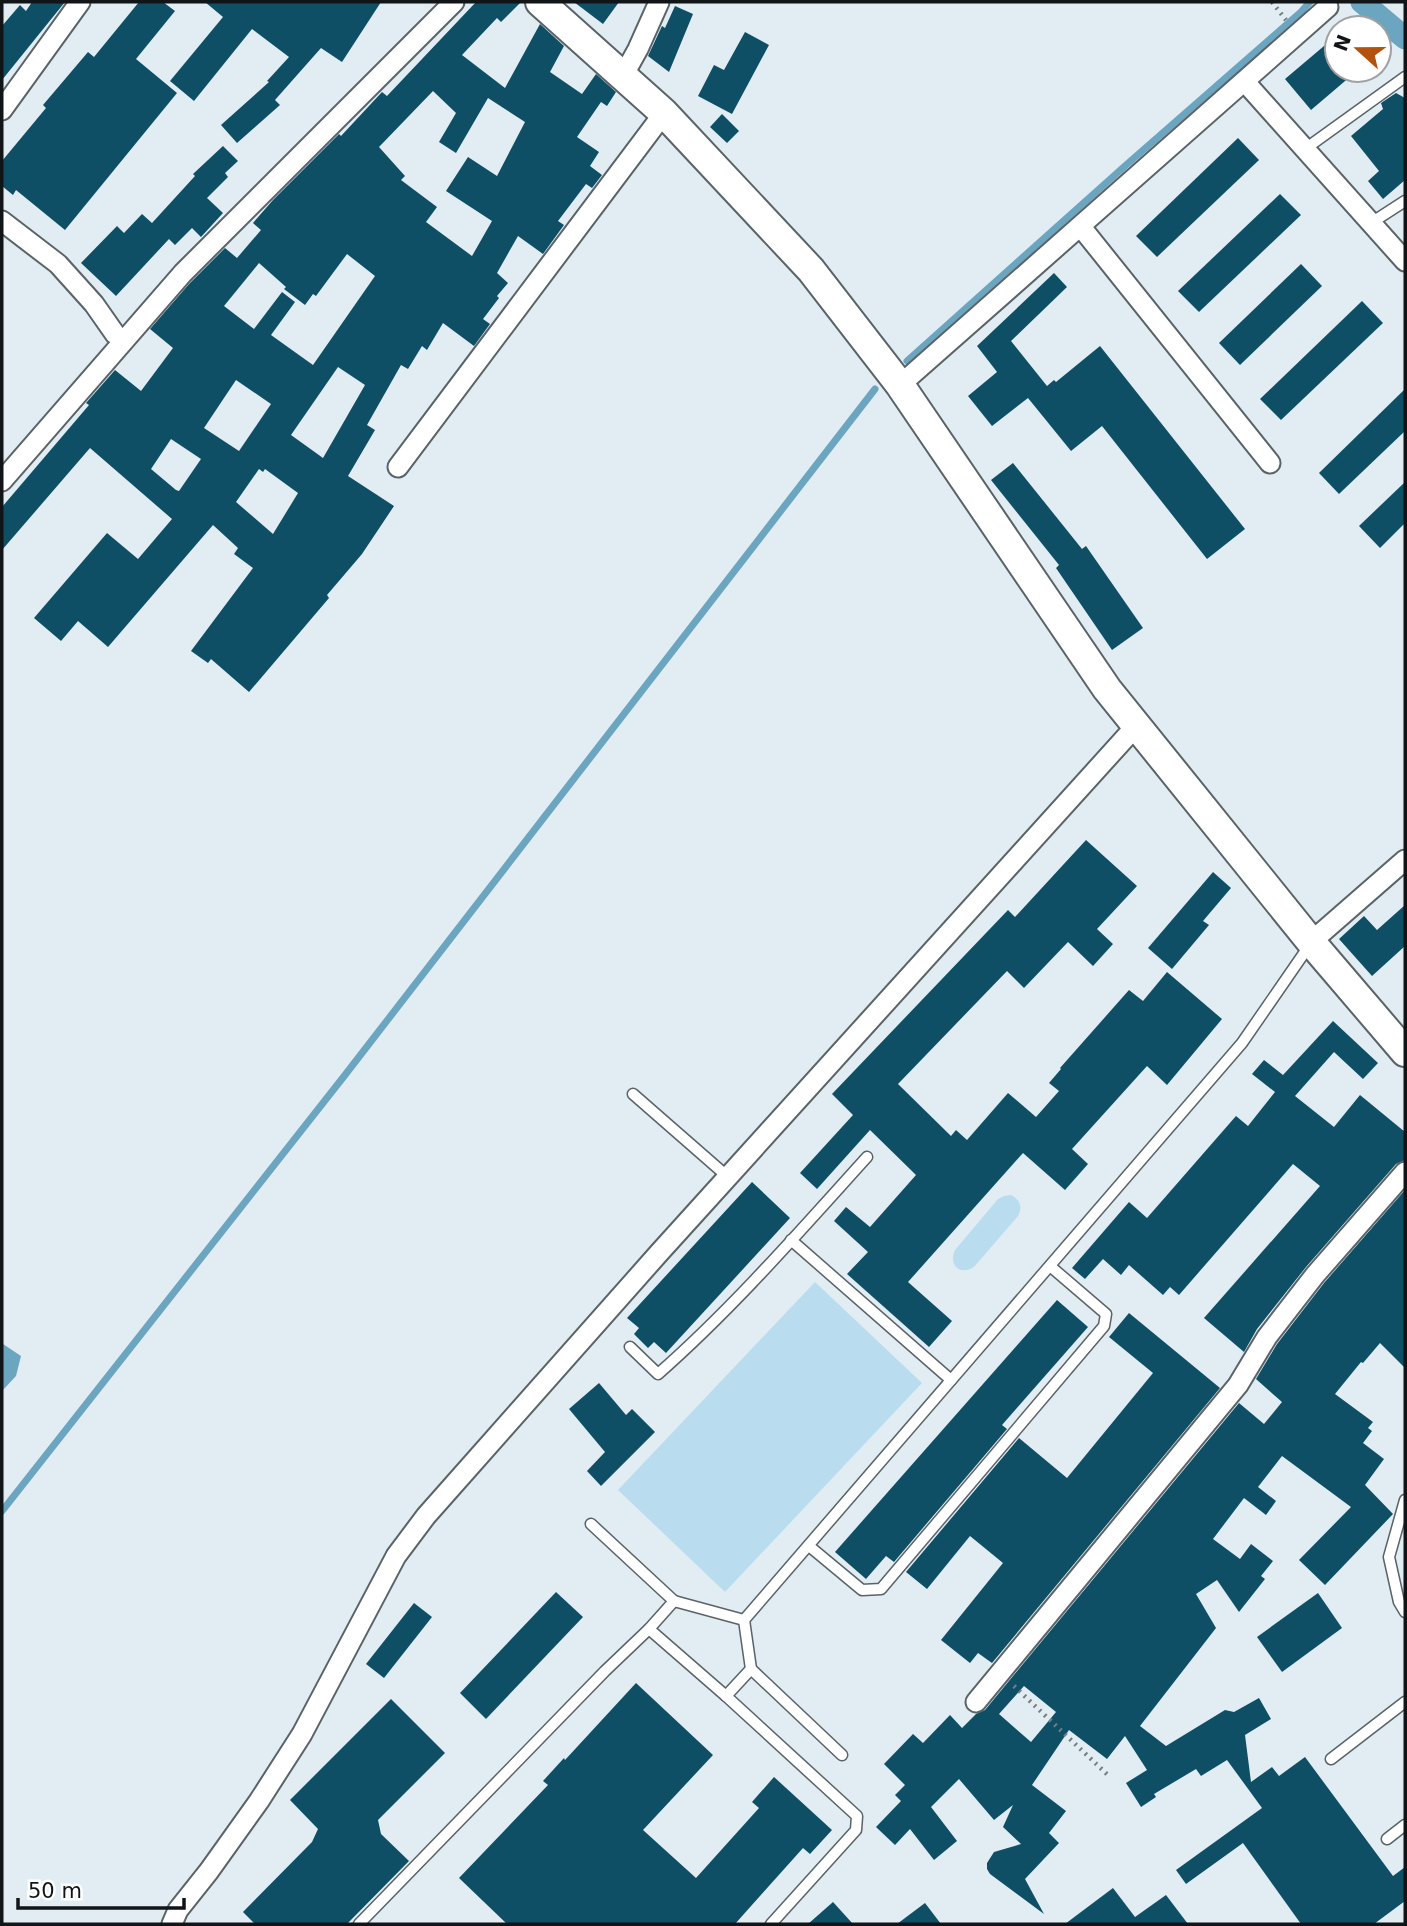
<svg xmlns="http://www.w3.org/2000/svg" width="1407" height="1926" viewBox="0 0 1407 1926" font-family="'DejaVu Sans',sans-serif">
  <rect width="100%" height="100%" fill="#e1edf3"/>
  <!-- green -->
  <g fill="#b9ddee">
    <path d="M1011,1195C1020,1200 1023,1207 1018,1216L974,1267C960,1276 948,1265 955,1250L998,1199L1004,1196Z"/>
    <polygon points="815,1282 922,1383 725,1592 618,1490"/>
  </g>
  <!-- water -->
  <polygon fill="#6ba5c0" points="3,1344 21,1356 16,1376 2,1391"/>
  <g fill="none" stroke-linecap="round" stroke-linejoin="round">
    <!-- stream -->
    <g stroke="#6ba5c0" stroke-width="7">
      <polyline points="907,361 1126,165 1300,13 1310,2"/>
      <polyline points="2,1511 345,1075 875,389"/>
    </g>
    <!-- canal -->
    <polyline stroke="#6ba5c0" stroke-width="23" points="1362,2 1405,38"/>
  </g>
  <!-- building -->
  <g fill="#0e4f66" fill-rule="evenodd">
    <polygon points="32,2 65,2 2,80 2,26 20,5 26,11"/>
    <polygon points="139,2 163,2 175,11 136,59 177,93 65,230 16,190 13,195 2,186 2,161 46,108 43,105 88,52 94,57"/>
    <polygon points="205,2 381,2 342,62 321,48 275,100 280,105 237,143 221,125 269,82 267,81 289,57 252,29 194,101 170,81 223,17"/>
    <path d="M476,2H521L501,22L497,18L462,55L505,88L540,24L564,46L550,72L582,94L596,74L616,92L607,106L601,102L577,137L599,152L590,166L602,175L592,188L586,184L558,221L564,225L543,254L518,236L497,273L508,283L497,296L499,298L483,319L490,324L474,346L443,323L427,350L422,346L408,369L401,365L367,425L375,430L348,476L394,506L362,554L327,595L329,598L249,692L211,659L208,663L191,651L253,568L234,554L238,548L213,525L108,647L78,621L61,641L34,618L107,533L138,559L172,519L90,448L2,550V507L89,405L86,403L115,370L141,391L173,348L150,329L189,284L225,248L237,258L261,230L253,223L273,200L339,134L341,136L382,92L387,96ZM433,91L456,113L439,142L456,153L488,98L525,122L497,176L468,157L446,191L492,221L472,256L426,222L437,207L401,180L405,176L379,147ZM347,254L375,276L313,365L271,335L295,302L282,292L254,329L224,306L259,263L286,287L284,289L305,305L313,294L316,296ZM338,367L365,385L323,458L291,435ZM236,380L271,404L239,451L204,428ZM171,439L201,459L179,491L176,490L151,469ZM259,469L263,472L265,469L298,493L273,534L236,502Z"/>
    <polygon points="574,2 619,2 603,24"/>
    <polygon points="675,6 693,14 669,72 648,56 662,26 665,28"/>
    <polygon points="745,32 769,45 732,114 698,96 714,65 724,70"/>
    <polygon points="1337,35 1337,70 1358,70 1311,110 1285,79"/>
    <polygon points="1396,93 1405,98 1405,180 1383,199 1368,181 1379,171 1351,136 1383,109 1381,103"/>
    <polygon points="722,114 739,131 727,143 710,127"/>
    <polygon points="1238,138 1259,160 1157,257 1136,236"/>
    <polygon points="223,146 238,161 225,173 228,177 207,198 223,213 201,237 192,228 175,245 169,239 116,296 81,263 117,226 124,233 142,214 152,223 195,176 193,174"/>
    <polygon points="1280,194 1301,215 1199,312 1178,291"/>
    <polygon points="1301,264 1322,286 1240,365 1219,343"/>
    <polygon points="1054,273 1067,287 1011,341 1047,386 1054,380 1056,382 1100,346 1245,529 1207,559 1102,426 1071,451 1028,398 992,426 968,396 997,372 977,346"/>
    <polygon points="1362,301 1383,323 1281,420 1260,399"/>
    <polygon points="1405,389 1405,431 1339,494 1319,473"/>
    <polygon points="1013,463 1082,549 1086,546 1143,628 1112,650 1056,568 1059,565 991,480"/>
    <polygon points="1405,482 1405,523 1380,548 1359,526"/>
    <polygon points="1086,840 1137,886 1097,929 1113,944 1093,966 1068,942 1024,988 1007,971 898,1084 951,1136 956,1130 967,1140 1008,1093 1036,1117 1059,1091 1049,1083 1061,1069 1060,1068 1129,990 1143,1001 1167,972 1222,1019 1167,1085 1147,1066 1072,1149 1088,1164 1065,1190 1023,1153 908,1282 952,1321 929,1347 847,1274 868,1252 834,1221 846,1207 870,1227 916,1175 870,1130 817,1189 800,1173 853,1115 832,1094 1008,910 1015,917"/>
    <polygon points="1213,872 1231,888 1203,921 1209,925 1172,969 1148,948"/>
    <polygon points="1405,905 1405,946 1372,976 1339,939 1364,916 1377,930"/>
    <polygon points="1333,1021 1378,1063 1363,1079 1334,1052 1295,1096 1334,1127 1360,1095 1405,1132 1405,1160 1396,1164 1306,1267 1257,1329 1244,1352 1204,1318 1320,1186 1293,1164 1179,1295 1170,1287 1163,1295 1129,1265 1121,1275 1103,1259 1085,1279 1072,1268 1129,1202 1147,1218 1236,1116 1248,1126 1275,1092 1252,1074 1264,1060 1283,1075"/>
    <polygon points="752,1182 790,1218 666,1353 654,1342 648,1348 634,1334 639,1328 627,1318"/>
    <path d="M1405,1190V1368L1380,1343L1363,1363L1361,1362L1335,1394L1373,1422L1368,1428L1372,1431L1363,1443L1384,1459L1365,1485L1393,1514L1325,1585L1299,1560L1351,1507L1282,1456L1258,1487L1276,1501L1266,1515L1244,1498L1213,1539L1240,1559L1251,1544L1273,1561L1261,1576L1265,1579L1239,1612L1217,1580L1196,1594L1216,1628L1140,1726L1166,1746L1225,1710L1234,1712L1259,1698L1271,1719L1245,1735L1251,1782L1272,1767L1279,1776L1305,1757L1393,1876L1405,1867V1901L1374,1924H1301L1243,1843L1186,1884L1176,1870L1262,1808L1227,1760L1201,1776L1196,1769L1154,1794L1156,1797L1141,1807L1126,1783L1147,1770L1125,1736L1107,1759L1069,1730L1032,1785L1066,1811L1049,1833L1059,1843L1025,1879L1044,1914L990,1874L987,1869V1863L994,1852L1021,1844L1003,1827L1013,1805L994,1820L959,1779L931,1807L957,1841L934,1860L910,1829L895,1845L876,1827L901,1801L895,1795L905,1785L884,1764L913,1734L923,1743L950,1715L962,1728L976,1714L985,1710L1239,1403L1264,1424L1282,1402L1256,1379L1277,1344L1324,1283ZM1024,1686L1056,1712L1031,1742L999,1714Z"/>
    <polygon points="1057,1300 1088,1327 1002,1425 1007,1429 894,1562 886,1556 866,1579 835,1552"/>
    <polygon points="1129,1313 1220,1388 992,1663 978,1653 970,1663 941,1640 1003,1563 970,1536 927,1589 906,1572 1019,1438 1067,1478 1153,1373 1109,1337"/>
    <polygon points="599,1383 626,1415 632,1409 655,1432 601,1486 587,1471 605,1452 569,1409"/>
    <polygon points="556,1592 583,1617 486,1719 460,1693"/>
    <polygon points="1318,1593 1342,1628 1282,1672 1257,1637"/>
    <polygon points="414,1603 432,1617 384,1678 366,1664"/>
    <polygon points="636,1683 713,1755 643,1830 696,1878 759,1808 752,1802 774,1777 832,1830 810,1854 803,1848 735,1924 507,1924 459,1878 548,1785 543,1781 564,1758 565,1760"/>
    <polygon points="391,1699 445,1753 378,1820 381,1834 409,1861 347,1924 255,1924 243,1912 312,1842 318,1829 290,1800"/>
    <polygon points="1113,1888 1135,1917 1166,1895 1188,1924 1065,1924"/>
    <polygon points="833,1902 853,1924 808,1924"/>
    <polygon points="925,1903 941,1924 897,1924"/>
  </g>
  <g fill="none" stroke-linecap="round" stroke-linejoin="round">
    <!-- lane casing -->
    <g stroke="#596368" stroke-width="13">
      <g id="lane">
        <polyline points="1305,149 1405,77"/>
        <polyline points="1371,223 1405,201"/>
        <polyline points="633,1094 728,1177"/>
        <polyline points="791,1240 951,1380"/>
        <path d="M630,1347L658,1374C733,1308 800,1231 867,1157"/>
        <polyline points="1405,1500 1389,1557 1399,1602 1405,1612"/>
        <polyline points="591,1524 674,1601"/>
        <polyline points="809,1546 862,1590 881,1589 1104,1326 1106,1314 1050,1266"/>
        <polyline points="649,1629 726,1696 857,1816 856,1830 771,1924"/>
        <polyline points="751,1669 842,1755"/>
        <polyline points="726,1696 751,1669 744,1620"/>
        <polyline points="1331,1759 1405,1702"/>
        <polyline points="1387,1839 1405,1825"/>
        <polyline points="359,1924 605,1671 649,1629 674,1601 744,1620 1242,1043 1309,946"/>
      </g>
    </g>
    <!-- street casing -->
    <g stroke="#596368" stroke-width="23">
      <g id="street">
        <polyline points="623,76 638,49 659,2"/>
        <polyline points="1245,82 1405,261"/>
        <polyline points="2,110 80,2"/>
        <polyline points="2,221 58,264 94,304 115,334 123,340"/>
        <polyline points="1081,227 1270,463"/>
        <polyline points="900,385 1328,7"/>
        <polyline points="398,467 664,113"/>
        <polyline points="2,481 183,273 454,2"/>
        <polyline points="1311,942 1405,860"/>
        <polyline points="976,1702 1238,1385 1267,1337 1315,1275 1405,1172"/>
        <polyline points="172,1924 178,1910 209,1871 259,1801 302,1734 396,1556 426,1516 659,1253 1136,726"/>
      </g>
    </g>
    <!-- secondary casing -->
    <g stroke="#596368" stroke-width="32">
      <polyline id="secondary" points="540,2 664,113 811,270 900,385 1107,689 1311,942 1405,1052"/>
    </g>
    <!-- path -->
    <g stroke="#767e82" stroke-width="4.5" stroke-dasharray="2 5" stroke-linecap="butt">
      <polyline points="1272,2 1286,20"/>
      <polyline points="1014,1686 1110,1777"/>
    </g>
    <!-- lane -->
    <use href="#lane" stroke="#fff" stroke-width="10"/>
    <!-- street -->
    <use href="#street" stroke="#fff" stroke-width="19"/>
    <!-- secondary -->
    <use href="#secondary" stroke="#fff" stroke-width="28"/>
  </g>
  <!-- border -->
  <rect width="1407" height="1926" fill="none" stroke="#111517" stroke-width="7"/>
  <!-- north arrow -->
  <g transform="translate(1358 49) rotate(291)"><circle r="33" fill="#ffffff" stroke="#a0a1a2" stroke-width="2"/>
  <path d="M0-5L12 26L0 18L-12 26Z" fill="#b3520e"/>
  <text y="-10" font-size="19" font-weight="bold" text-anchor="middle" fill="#111517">N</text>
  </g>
  <!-- scale -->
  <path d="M18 1898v10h166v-10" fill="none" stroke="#111517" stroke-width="3.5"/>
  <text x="28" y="1898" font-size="21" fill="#111517" stroke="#ffffff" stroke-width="5" paint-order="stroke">50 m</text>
</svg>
